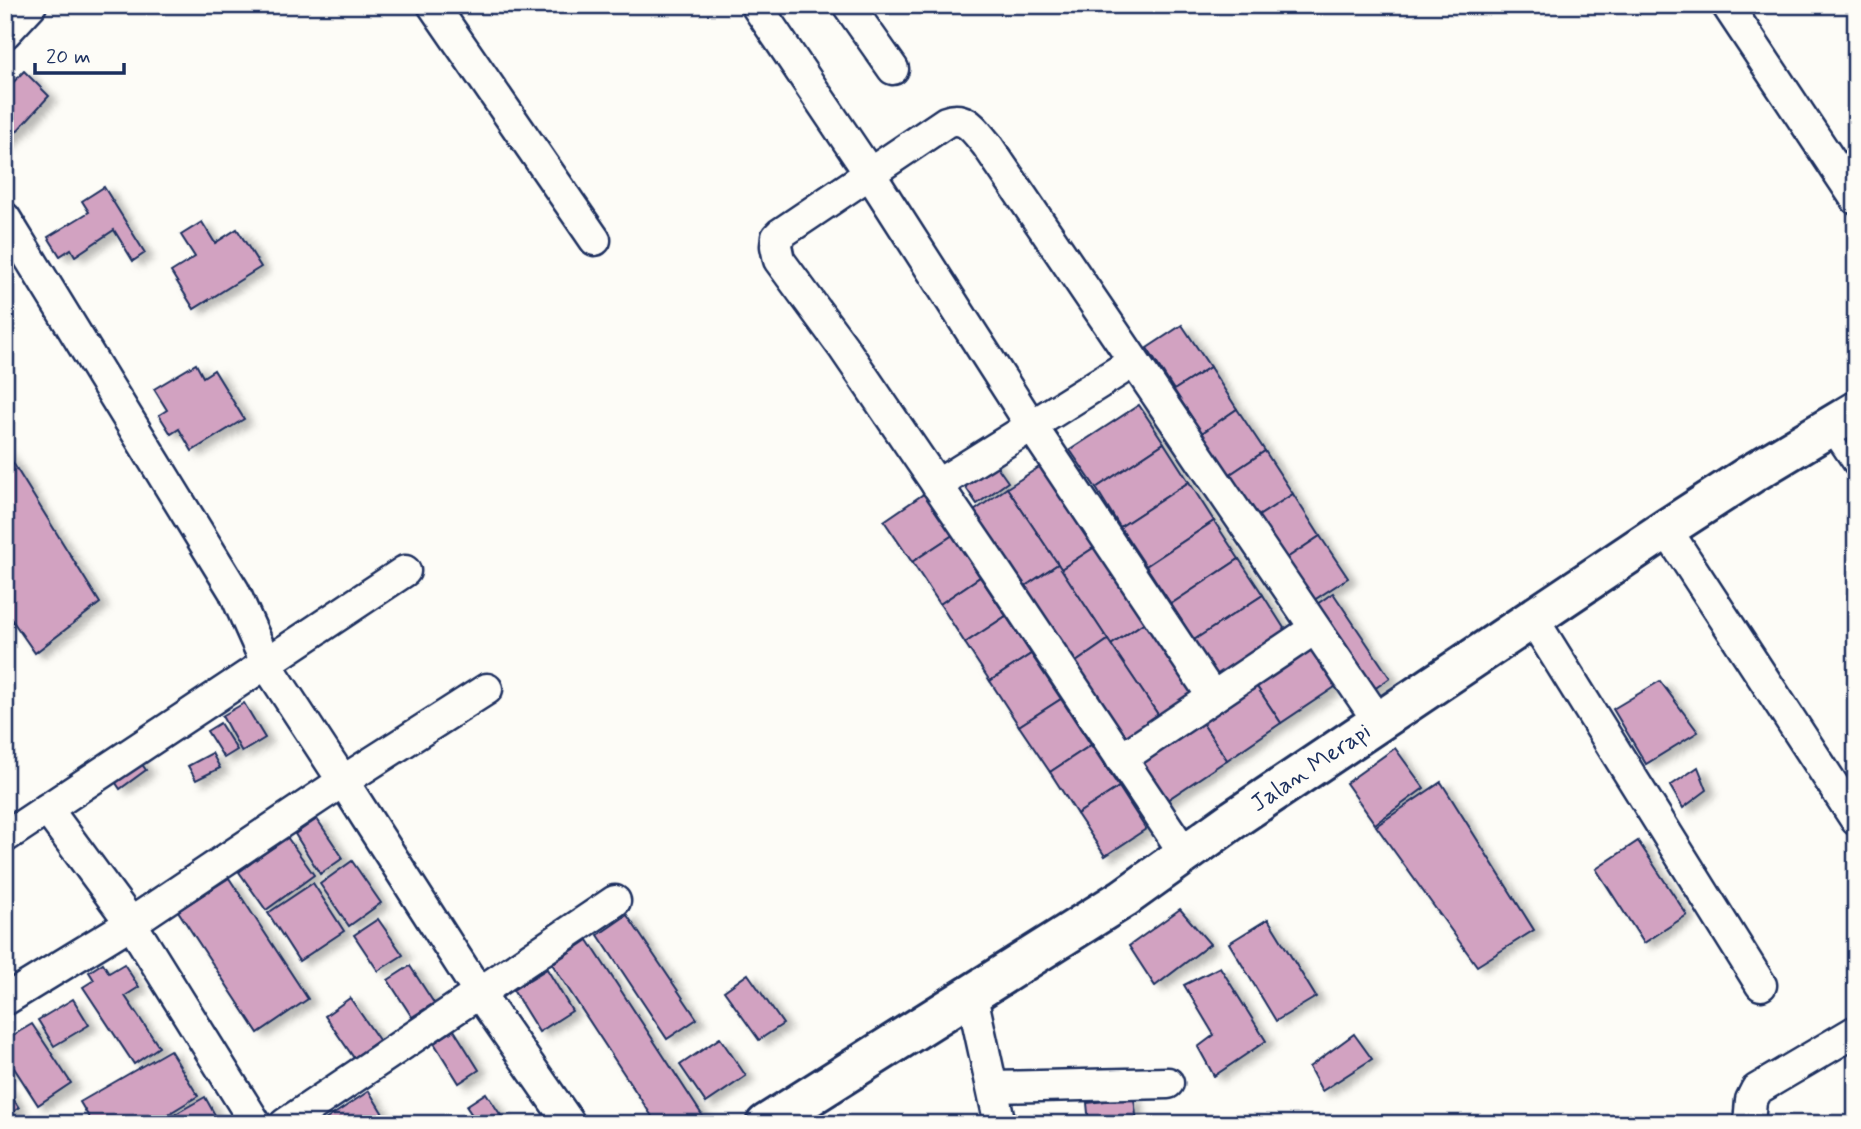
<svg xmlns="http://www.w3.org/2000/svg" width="1861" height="1129" viewBox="0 0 1861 1129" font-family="Mynerve,sans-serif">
  <defs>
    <filter id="shadow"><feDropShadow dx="8" dy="4.5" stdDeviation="3.5" flood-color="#0004"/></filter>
  </defs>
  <rect width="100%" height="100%" fill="#fdfcf7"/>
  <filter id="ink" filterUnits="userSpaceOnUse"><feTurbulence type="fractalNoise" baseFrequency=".0143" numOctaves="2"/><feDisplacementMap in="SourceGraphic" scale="14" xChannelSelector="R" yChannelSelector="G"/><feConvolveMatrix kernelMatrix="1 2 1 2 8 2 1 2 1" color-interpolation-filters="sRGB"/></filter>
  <g filter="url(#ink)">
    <!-- building -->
    <g fill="#d2a2c1" stroke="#1b2f5e" stroke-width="2" filter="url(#shadow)">
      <polygon points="24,71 49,96 5,144 5,91"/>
      <polygon points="104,187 145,253 133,261 114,230 75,256 71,249 60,256 48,237 89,212 82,201"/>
      <polygon points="202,222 215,243 237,229 261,267 194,309 171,272 195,257 181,235"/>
      <polygon points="1182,325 1210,367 1174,390 1147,348"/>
      <polygon points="196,364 203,377 214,370 244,419 192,451 179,429 171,434 159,415 167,410 154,389"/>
      <polygon points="1210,367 1237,409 1202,433 1174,390"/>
      <polygon points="1139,405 1164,443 1096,488 1070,450"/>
      <polygon points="1237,409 1265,451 1229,475 1202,433"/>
      <polygon points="1164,443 1189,482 1120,527 1096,488"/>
      <polygon points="5,450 100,603 35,653 5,610"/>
      <polygon points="1265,451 1293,494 1257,517 1229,475"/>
      <polygon points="989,455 1008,482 977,504 958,476"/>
      <polygon points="1044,464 1098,545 1061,569 1007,488"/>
      <polygon points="1189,482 1214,521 1146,566 1120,527"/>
      <polygon points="1007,488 1058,564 1024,587 974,511"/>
      <polygon points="925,493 953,535 912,562 884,521"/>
      <polygon points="1293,494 1320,536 1284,560 1257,517"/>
      <polygon points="1214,521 1239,559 1171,604 1146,566"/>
      <polygon points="953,535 980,577 940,604 912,562"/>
      <polygon points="1320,536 1348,578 1311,602 1284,560"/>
      <polygon points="1098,545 1148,620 1111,645 1061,569"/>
      <polygon points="1239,559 1263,595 1194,640 1171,604"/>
      <polygon points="1058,564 1108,640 1069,667 1018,591"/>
      <polygon points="980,577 1006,616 965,643 940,604"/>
      <polygon points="1333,593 1390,678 1367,694 1310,609"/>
      <polygon points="1263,595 1289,636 1221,681 1194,640"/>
      <polygon points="1006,616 1031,654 990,681 965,643"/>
      <polygon points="1148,620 1195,692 1159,716 1111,645"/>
      <polygon points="1108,640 1159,716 1119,743 1069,667"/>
      <polygon points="1306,642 1335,687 1281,723 1251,678"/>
      <polygon points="1031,654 1061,699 1019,726 990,681"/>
      <polygon points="1251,678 1281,723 1227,760 1197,715"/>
      <polygon points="1660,681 1698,732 1646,764 1613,709"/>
      <polygon points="1061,699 1091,745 1050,772 1019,726"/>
      <polygon points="244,703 265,738 242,752 222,716"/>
      <polygon points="1197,715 1227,760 1158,806 1128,761"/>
      <polygon points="220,723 237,750 224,758 207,731"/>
      <polygon points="1091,745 1119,787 1077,814 1050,772"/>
      <polygon points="1395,748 1424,788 1375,824 1346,783"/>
      <polygon points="212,753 220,768 196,780 188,766"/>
      <polygon points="136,756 146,770 120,789 110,774"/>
      <polygon points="1698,767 1707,790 1683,808 1670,786"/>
      <polygon points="1441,782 1534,930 1477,966 1376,826"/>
      <polygon points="1119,787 1146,829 1105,856 1077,814"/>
      <polygon points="317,819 343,858 320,874 295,834"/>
      <polygon points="287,837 314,875 266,910 239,872"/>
      <polygon points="1638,841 1687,915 1644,943 1596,869"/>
      <polygon points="352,861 381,903 349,926 320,884"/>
      <polygon points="229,878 308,999 258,1033 178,911"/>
      <polygon points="313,883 344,931 299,961 268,913"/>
      <polygon points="1180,909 1210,944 1155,986 1129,946"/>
      <polygon points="627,915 697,1019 667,1039 598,935"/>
      <polygon points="378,919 403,955 378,971 354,935"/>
      <polygon points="1268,919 1316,997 1276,1021 1229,943"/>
      <polygon points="588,940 708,1124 657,1124 552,964"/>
      <polygon points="103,963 109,973 124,964 139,987 125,996 159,1047 134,1064 83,987 94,980 89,972"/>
      <polygon points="410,966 434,1003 412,1017 388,980"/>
      <polygon points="1220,967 1266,1041 1214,1076 1198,1047 1214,1035 1184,985"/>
      <polygon points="547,969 572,1011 539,1032 513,990"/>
      <polygon points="748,974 783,1024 759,1040 724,991"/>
      <polygon points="350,998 379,1040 354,1058 325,1016"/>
      <polygon points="73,999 89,1025 54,1046 38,1020"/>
      <polygon points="32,1024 71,1083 38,1105 14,1068 7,1073 5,1070 5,1040"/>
      <polygon points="454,1030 479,1070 459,1083 434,1043"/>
      <polygon points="1354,1034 1372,1059 1322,1091 1309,1067"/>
      <polygon points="720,1038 746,1076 706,1103 680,1065"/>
      <polygon points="170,1050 198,1096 152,1124 137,1124 134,1119 125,1124 93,1124 80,1102"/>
      <polygon points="5,1086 19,1108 5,1117"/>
      <polygon points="369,1091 389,1124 323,1124 322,1122"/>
      <polygon points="486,1093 506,1123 504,1124 478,1124 466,1106"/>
      <polygon points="205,1097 220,1124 158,1124"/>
      <polygon points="1134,1098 1137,1124 1089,1124 1087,1103"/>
      <polygon points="1379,1116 1380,1124 1336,1124 1336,1123"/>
    </g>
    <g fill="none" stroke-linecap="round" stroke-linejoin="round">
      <!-- lane casing -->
      <g stroke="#1b2f5e" stroke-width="21">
        <polyline id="lane" points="1827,428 1856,471"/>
      </g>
      <!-- street casing -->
      <g stroke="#1b2f5e" stroke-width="35">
        <g id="street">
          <polyline points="433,5 595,240"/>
          <polyline points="756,5 870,174 1031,425 1213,697"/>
          <polyline points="848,5 893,69"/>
          <polyline points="1727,5 1856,199"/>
          <polyline points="5,33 31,5"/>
          <polyline points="5,218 234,591 267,665 343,781 131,923 5,1000"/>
          <polyline points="937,485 1133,362"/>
          <polyline points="1666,529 1856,820"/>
          <polyline points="1533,619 1761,985"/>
          <polyline points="487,689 343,781 479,993 570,1124"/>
          <polyline points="1121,759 1314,629"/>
          <polyline points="47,809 131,923 256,1124"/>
          <polyline points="5,837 405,571"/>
          <path d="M1185,854L994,568L843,347L779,260L776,246L777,237L780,234L946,122C966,114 975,131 987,145L1379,722"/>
          <polyline points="972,996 1000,1124"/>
          <polyline points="993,1087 1168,1083"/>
          <polyline points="285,1124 615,901"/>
          <polyline points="1749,1124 1751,1100 1756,1090 1856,1031"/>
        </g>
      </g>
      <!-- secondary casing -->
      <g stroke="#1b2f5e" stroke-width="44">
        <polyline id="secondary" points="766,1124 1124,898 1234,819 1666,529 1751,474 1856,411"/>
      </g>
      <!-- lane -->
      <use href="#lane" stroke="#fdfcf7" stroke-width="16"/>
      <!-- street -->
      <use href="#street" stroke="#fdfcf7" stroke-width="30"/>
      <!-- secondary -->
      <use href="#secondary" stroke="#fdfcf7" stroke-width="38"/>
    </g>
  </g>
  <g text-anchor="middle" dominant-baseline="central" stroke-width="5" stroke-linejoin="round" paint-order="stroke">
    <!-- street labels -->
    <g font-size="24" fill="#1b2f5e" stroke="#fdfcf7">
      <text transform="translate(1311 768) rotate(-34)">Jalan Merapi</text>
    </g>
  </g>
  <!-- margin -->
  <rect width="1861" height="1129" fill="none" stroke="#fdfcf7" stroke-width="28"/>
  <rect x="14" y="14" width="1833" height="1101" fill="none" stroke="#1b2f5e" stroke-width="2.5" filter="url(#ink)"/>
  <!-- scale -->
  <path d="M35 63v10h89v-10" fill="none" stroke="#1b2f5e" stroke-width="3.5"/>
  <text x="46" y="63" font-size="21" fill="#1b2f5e" stroke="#fdfcf7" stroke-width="5" paint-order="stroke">20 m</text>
</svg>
